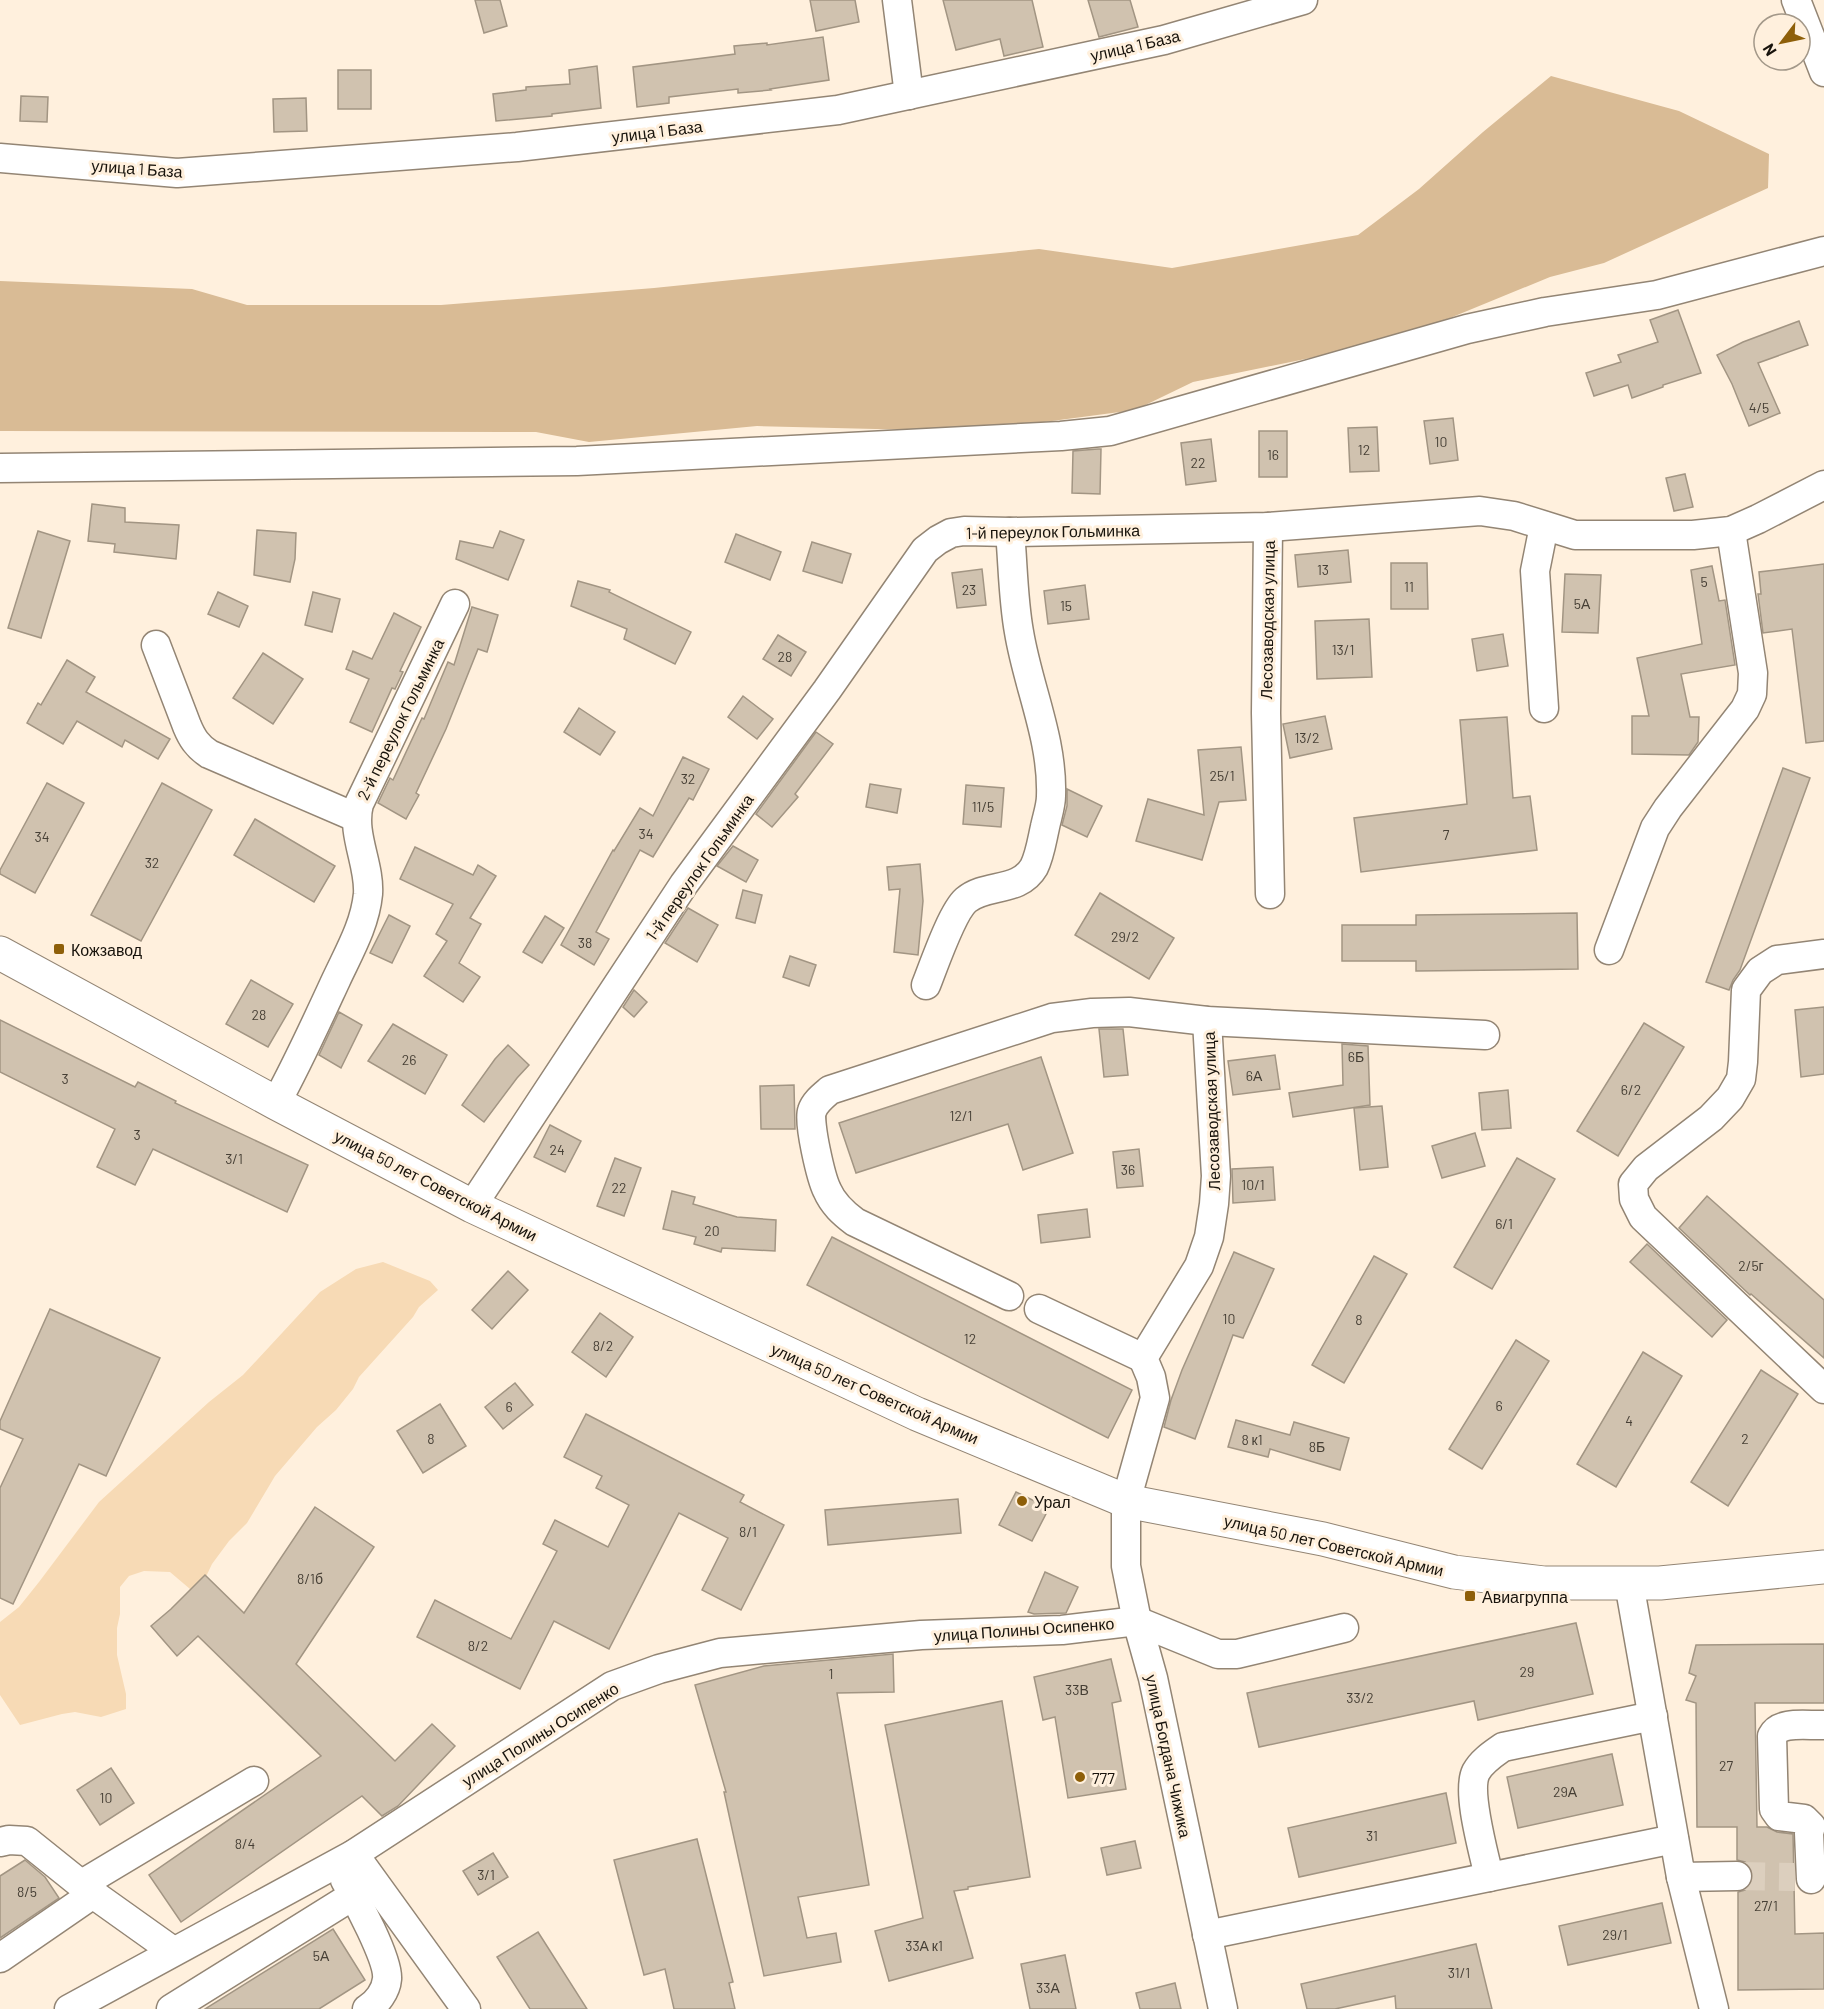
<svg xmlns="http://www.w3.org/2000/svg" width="1824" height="2009" viewBox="0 0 1824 2009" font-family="Barlow,sans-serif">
  <rect width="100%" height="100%" fill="#fff0dd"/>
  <!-- green -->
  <polygon fill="#f7dab5" points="383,1262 430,1281 438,1290 419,1307 413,1317 359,1377 353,1389 336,1410 317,1427 275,1476 247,1523 229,1541 212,1564 202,1585 190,1589 170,1572 144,1571 129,1576 120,1587 120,1614 117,1628 117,1655 126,1694 126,1709 101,1717 75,1712 62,1714 20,1725 0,1695 0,1622 19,1607 39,1582 99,1502 209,1402 243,1375 320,1292 356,1269"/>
  <!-- water -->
  <polygon fill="#d9bb95" points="1551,76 1679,111 1769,154 1768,188 1604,263 1550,277 1450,318 1349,350 1193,382 1135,410 1029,424 917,430 757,426 589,442 536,432 0,431 0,281 192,289 247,305 441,305 654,288 1039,249 1172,268 1358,235 1419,189 1483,132"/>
  <!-- building -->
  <g fill="#d0c2af" stroke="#a29583" stroke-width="1.5">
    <polygon points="475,0 500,0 507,26 484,33"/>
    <polygon points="810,0 855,0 859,22 816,31"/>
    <polygon points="943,0 1032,0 1043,47 1004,56 1000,39 956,50"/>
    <polygon points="1088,0 1130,0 1138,27 1099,37"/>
    <polygon points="823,37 829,80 770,89 771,90 738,93 738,89 669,97 669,103 637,107 633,67 735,54 734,46 767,43 767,45"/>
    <polygon points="597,66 601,108 552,114 552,116 496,121 493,94 526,90 526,87 570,84 569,70"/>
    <rect x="338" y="70" width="33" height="39"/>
    <polygon points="21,96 48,97 47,122 20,121"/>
    <polygon points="306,98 307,131 274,132 273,99"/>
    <polygon points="1678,310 1701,373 1663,385 1663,387 1632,398 1628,385 1594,396 1586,373 1621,362 1618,355 1658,342 1650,320"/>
    <polygon points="1799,321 1808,345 1758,363 1780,413 1749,426 1732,384 1717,355 1743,342"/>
    <polygon points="1453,418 1458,460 1430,464 1424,421"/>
    <polygon points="1377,427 1379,471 1350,472 1348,428"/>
    <rect x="1259" y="431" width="28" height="46"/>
    <polygon points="1211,439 1216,481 1186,485 1181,443"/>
    <polygon points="1098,449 1101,449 1100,494 1072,493 1073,451"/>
    <polygon points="1685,474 1693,507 1674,511 1666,478"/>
    <polygon points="92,504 125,508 125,522 179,525 176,559 114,552 115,544 88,541"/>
    <polygon points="257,530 296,533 295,559 290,582 254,575"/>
    <polygon points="38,531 70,541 41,638 8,628"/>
    <polygon points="500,531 524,540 508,580 456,559 460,541 493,548"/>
    <polygon points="736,534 781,552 770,580 725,562"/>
    <polygon points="812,542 851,554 842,583 803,571"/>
    <polygon points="1348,550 1351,582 1298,587 1295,555"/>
    <polygon points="1391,563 1427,563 1428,609 1391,609"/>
    <polygon points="1824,564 1824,741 1806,743 1792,629 1763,633 1758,594 1761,594 1759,572"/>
    <polygon points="1712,566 1719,601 1725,600 1735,665 1681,674 1690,717 1699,717 1698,742 1689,755 1632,754 1632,716 1649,716 1637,658 1702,644 1691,570"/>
    <polygon points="982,569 986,605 957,608 952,573"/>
    <polygon points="1565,574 1601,575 1598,633 1562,632"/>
    <polygon points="578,581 610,590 609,592 691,632 675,664 624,639 627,629 571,606"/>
    <polygon points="1085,585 1089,619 1048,624 1044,591"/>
    <polygon points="218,592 248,606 239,627 208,614"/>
    <polygon points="313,592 340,599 332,632 305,625"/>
    <polygon points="472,607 498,615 487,652 478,649 446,729 416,793 419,795 406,819 378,803 390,778 393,780 422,718 424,719 448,662 454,665"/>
    <polygon points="394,613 421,627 400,671 403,672 395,689 392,688 372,732 350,722 369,679 346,669 353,651 372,659"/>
    <polygon points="1369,619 1372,677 1317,679 1315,621"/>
    <polygon points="1503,634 1508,666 1477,671 1472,639"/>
    <polygon points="778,635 806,652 791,676 763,659"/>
    <polygon points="263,653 303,679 273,724 233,698"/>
    <polygon points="67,660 95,677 86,692 170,739 158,759 125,740 122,747 77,721 63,744 27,723 38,703 41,705"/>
    <polygon points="743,696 773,719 757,739 728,717"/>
    <polygon points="579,708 615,732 600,755 564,732"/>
    <polygon points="1325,716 1332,749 1290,758 1283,724"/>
    <polygon points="1507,717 1513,798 1530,796 1537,850 1361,872 1354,818 1467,804 1460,720"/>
    <polygon points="816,732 833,744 795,794 798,797 772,827 756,814"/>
    <polygon points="1241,747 1246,800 1219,802 1202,860 1136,841 1148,799 1204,815 1198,750"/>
    <polygon points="683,757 709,769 693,800 689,798 653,857 640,850 596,932 609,939 594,965 561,945 613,850 614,851 640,808 653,816"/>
    <polygon points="1783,768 1810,778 1740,970 1733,980 1729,990 1706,982"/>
    <polygon points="47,783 84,803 35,893 0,874 0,870"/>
    <polygon points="162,783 212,810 141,941 91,915"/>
    <polygon points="870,784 901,789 897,813 866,807"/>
    <polygon points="966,785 1004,788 1001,827 963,824"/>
    <polygon points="1067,789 1102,806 1087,837 1062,825 1067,806"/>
    <polygon points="255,819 335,866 314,902 234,855"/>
    <polygon points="733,846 758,860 746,882 717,866"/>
    <polygon points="415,847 473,875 478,865 496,876 470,918 481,924 459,963 480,977 463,1002 424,976 447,941 436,934 453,904 400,879"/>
    <polygon points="920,864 923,901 918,955 894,952 900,889 889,890 887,867"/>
    <polygon points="743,890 762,895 755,923 736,918"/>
    <polygon points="1100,893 1174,938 1149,979 1075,935"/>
    <polygon points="688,908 718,925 697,962 665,943"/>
    <polygon points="1577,913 1578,969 1416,971 1416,961 1342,961 1342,925 1416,925 1416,915"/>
    <polygon points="389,915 410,926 392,963 370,953"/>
    <polygon points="545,916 564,928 542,963 523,952"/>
    <polygon points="790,956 816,965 809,986 783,977"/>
    <polygon points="251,980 293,1004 268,1047 226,1024"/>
    <polygon points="634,990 647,1002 634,1017 623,1007"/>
    <polygon points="1824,1007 1824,1074 1801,1077 1795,1010"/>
    <polygon points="339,1012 362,1025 341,1068 319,1055"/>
    <polygon points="0,1020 135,1087 138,1082 176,1101 175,1103 308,1165 287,1212 153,1149 135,1185 97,1167 115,1129 0,1072"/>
    <polygon points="1644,1023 1684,1047 1618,1156 1577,1131"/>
    <polygon points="393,1024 447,1055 425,1094 368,1061"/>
    <polygon points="1099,1029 1123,1029 1128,1075 1104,1077"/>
    <polygon points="1342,1044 1368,1046 1370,1105 1293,1117 1289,1093 1343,1085"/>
    <polygon points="508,1045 529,1065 517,1078 484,1122 462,1105 495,1059"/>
    <polygon points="1275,1055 1280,1089 1233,1095 1228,1061"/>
    <polygon points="1041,1057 1073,1153 1023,1170 1008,1124 856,1173 839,1123"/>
    <polygon points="794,1085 795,1129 761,1129 760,1086"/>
    <polygon points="1508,1090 1511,1128 1482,1130 1479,1093"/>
    <polygon points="1382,1106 1388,1167 1360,1170 1354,1108"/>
    <polygon points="550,1125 581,1141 565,1172 534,1157"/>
    <polygon points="1475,1133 1485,1166 1442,1178 1432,1146"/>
    <polygon points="1139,1149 1143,1186 1117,1188 1113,1152"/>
    <polygon points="615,1158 641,1168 624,1216 597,1206"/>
    <polygon points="1517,1158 1555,1179 1492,1289 1454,1267"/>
    <polygon points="1273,1167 1275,1200 1233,1203 1232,1169"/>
    <polygon points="672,1191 695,1197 693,1204 737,1217 776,1220 775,1251 722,1248 721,1252 694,1244 696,1237 663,1229"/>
    <polygon points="1707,1196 1824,1300 1824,1358 1751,1294 1750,1295 1679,1228"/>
    <polygon points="1087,1209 1090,1237 1041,1243 1038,1215"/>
    <polygon points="832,1237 1132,1390 1108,1438 807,1285"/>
    <polygon points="1647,1244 1727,1320 1712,1337 1630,1262"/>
    <polygon points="1234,1252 1274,1269 1243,1338 1233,1335 1195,1439 1164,1427 1171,1400 1182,1370"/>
    <polygon points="1374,1256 1407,1274 1344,1383 1312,1365"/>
    <polygon points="508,1271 528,1290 492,1329 472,1310"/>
    <polygon points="50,1309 160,1358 106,1476 79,1464 13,1604 0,1598 0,1488 23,1439 0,1429 0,1421"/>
    <polygon points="600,1313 633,1337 606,1377 572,1352"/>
    <polygon points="1516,1340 1549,1361 1482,1469 1449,1449"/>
    <polygon points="1643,1352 1682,1376 1616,1487 1577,1464"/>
    <polygon points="1761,1370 1798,1394 1728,1506 1691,1482"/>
    <polygon points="515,1383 533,1405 503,1429 485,1407"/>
    <polygon points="440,1404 466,1446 423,1473 397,1431"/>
    <polygon points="586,1414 744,1495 740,1502 784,1525 741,1610 702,1590 728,1538 679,1513 609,1649 554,1621 520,1689 417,1637 435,1600 511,1639 557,1551 543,1544 555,1520 608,1547 629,1505 596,1488 602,1476 564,1457"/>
    <polygon points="1236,1420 1290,1435 1294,1422 1349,1438 1340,1470 1270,1449 1268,1457 1228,1447"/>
    <polygon points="1016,1492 1049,1508 1032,1541 999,1525"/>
    <polygon points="958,1499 961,1533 828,1545 825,1510"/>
    <polygon points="315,1507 374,1547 296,1664 395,1761 432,1724 455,1746 398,1806 382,1816 362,1796 181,1922 149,1875 321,1756 198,1636 177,1656 151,1626 171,1609 205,1575 244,1613"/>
    <polygon points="1045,1572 1078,1587 1066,1613 1034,1614 1028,1612"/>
    <polygon points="1576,1623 1593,1694 1478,1720 1474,1701 1259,1747 1247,1693"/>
    <polygon points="1824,1644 1824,1703 1755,1703 1757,1827 1767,1827 1777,1832 1793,1834 1795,1934 1824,1933 1824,1989 1738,1990 1738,1892 1745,1890 1751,1884 1753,1875 1751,1867 1745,1862 1737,1860 1737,1827 1697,1827 1696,1703 1686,1700 1696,1676 1689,1673 1696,1645"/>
    <polygon points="893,1654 894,1692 837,1693 869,1885 798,1897 807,1938 836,1933 841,1962 764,1976 724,1792 726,1792 695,1685 764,1666"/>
    <polygon points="1111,1659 1121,1701 1112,1703 1126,1789 1068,1798 1055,1717 1043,1720 1034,1677"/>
    <polygon points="1002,1701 1030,1877 968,1887 968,1889 954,1891 973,1958 889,1981 875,1931 923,1918 885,1725"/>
    <polygon points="1612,1754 1623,1805 1518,1828 1507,1777"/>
    <polygon points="111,1768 134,1803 100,1825 77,1790"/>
    <polygon points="1446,1793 1456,1843 1299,1877 1288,1828"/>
    <polygon points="697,1839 733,1982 729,1983 735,2009 674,2009 665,1969 644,1975 614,1860"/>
    <polygon points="1135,1841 1141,1868 1107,1875 1101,1848"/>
    <polygon points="493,1853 508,1877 478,1895 463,1871"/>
    <polygon points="25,1860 45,1877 59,1898 0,1938 0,1876"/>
    <polygon points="1662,1903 1671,1943 1568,1965 1559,1926"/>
    <polygon points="333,1929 365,1980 319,2009 205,2009"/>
    <polygon points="538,1932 587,2009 530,2009 497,1957"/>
    <polygon points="1476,1944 1492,2009 1396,2009 1395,1996 1335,2009 1307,2009 1301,1984"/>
    <polygon points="1065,1955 1076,2009 1030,2009 1021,1964"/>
    <polygon points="1175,1983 1181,2009 1140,2009 1136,1993"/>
  </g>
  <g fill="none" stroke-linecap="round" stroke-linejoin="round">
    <!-- minor-tunnel -->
    <polyline stroke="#dccfbe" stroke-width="28" stroke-dasharray="28 14" stroke-linecap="butt" points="1737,1876 1795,1877"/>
    <!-- minor casing -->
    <g stroke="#938574" stroke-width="31">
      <g id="minor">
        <polyline points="897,0 909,95"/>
        <polyline points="1796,0 1824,72"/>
        <polyline points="0,158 177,173 517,147 838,110 1164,40 1303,0"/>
        <polyline points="0,468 577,461 1061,436 1110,431 1467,329 1545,312 1657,295 1824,251"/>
        <polyline points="1544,526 1535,571 1544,708"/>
        <polyline points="1268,527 1266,713 1270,894"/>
        <path d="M156,645L187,726C192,738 197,746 209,754L355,817"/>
        <polyline points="1609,950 1655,828 1668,808 1745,709 1752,694 1753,673 1731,531"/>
        <polyline points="1824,954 1777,960 1760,971 1746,990 1743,1062 1741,1079 1730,1098 1711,1118 1646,1168 1633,1184 1634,1199 1643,1217 1824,1389"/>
        <path d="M926,985C934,965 952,912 966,900C986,883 1019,893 1034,867C1040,855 1042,840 1045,827C1047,817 1051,806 1051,796C1053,739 1028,687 1019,632C1013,599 1013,565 1010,532"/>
        <polyline points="1207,1021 1216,1176 1214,1204 1209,1237 1199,1266 1143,1358 1151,1377 1155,1398 1126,1501 1126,1566 1137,1621 1153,1678 1223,2009"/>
        <path d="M276,1103C298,1063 317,1021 336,980C349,952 365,925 368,894C370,864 351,834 359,804L455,604"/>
        <polyline points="472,1206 684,884 827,690 925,550 938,540 951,533 964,531 1010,532 1268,527 1480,511 1514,516 1575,535 1693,535 1731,531 1758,519 1824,485"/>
        <path d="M1009,1296L855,1222C843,1213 833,1204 827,1190C821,1178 808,1122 812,1111C815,1102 823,1096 830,1090L1052,1018L1092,1013L1129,1012L1207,1021L1485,1035"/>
        <polyline points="1039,1309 1143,1358"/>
        <polyline points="1629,1583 1681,1877 1737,1876"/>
        <polyline points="0,1842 9,1840 27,1841 93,1894 173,1951"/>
        <polyline points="354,1854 466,2009"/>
        <path d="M1489,1877C1484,1853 1466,1792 1476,1772C1482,1761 1493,1754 1503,1747L1653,1716"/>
        <polyline points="1681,1877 1714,2009"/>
        <path d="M1811,1879L1809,1833L1811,1826L1804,1819L1779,1816L1774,1809L1772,1736C1780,1720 1808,1726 1824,1725"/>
        <path d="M345,1880C356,1899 389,1960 387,1979C386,1991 377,2003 367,2009"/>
        <polyline points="82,1884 254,1781"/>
        <polyline points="1207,1935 1674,1839"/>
        <polyline points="0,1958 93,1894"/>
        <polyline points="69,2009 354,1854 612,1686 659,1669 720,1653 921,1635 1062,1630 1137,1621 1218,1654 1237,1654 1344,1628"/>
        <polyline points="171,2009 354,1895"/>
      </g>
    </g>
    <!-- major casing -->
    <g stroke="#938574" stroke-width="35">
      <polyline id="major" points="0,953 276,1103 472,1206 917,1414 1126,1501 1323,1539 1454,1572 1544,1583 1660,1583 1824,1567"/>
    </g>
    <!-- minor -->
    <use href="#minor" stroke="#fff" stroke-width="28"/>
    <!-- major -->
    <use href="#major" stroke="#fff" stroke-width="33"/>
  </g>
  <!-- markers -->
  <g fill="#8e5f09" stroke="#fff0dd" stroke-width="2">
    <rect x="53" y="943" width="12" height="12" rx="3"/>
    <circle cx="1022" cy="1501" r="6"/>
    <rect x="1464" y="1590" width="12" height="12" rx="3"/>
    <circle cx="1080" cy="1777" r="6"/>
  </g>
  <g text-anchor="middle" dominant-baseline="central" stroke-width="6" stroke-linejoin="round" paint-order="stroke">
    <!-- number labels -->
    <g font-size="14" fill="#463f35">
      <text x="1759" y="407">4/5</text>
      <text x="1441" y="441">10</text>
      <text x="1364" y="449">12</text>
      <text x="1273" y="454">16</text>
      <text x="1198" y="462">22</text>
      <text x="1323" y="569">13</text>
      <text x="1704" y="581">5</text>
      <text x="1409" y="586">11</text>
      <text x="969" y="589">23</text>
      <text x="1582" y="603">5А</text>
      <text x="1066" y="605">15</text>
      <text x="1343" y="649">13/1</text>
      <text x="785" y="656">28</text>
      <text x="1307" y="737">13/2</text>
      <text x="1222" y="775">25/1</text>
      <text x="688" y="778">32</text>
      <text x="983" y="806">11/5</text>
      <text x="646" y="833">34</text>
      <text x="1446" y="834">7</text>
      <text x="42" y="836">34</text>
      <text x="152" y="862">32</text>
      <text x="1125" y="936">29/2</text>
      <text x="585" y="942">38</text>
      <text x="259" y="1014">28</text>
      <text x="1356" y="1056">6Б</text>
      <text x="409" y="1059">26</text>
      <text x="1254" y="1075">6А</text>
      <text x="65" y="1078">3</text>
      <text x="1631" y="1089">6/2</text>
      <text x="961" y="1115">12/1</text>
      <text x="137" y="1134">3</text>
      <text x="557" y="1149">24</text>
      <text x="234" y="1158">3/1</text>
      <text x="1128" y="1169">36</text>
      <text x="1253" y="1184">10/1</text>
      <text x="619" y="1187">22</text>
      <text x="1504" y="1223">6/1</text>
      <text x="712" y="1230">20</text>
      <text x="1751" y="1265">2/5г</text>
      <text x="1229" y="1318">10</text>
      <text x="1359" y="1319">8</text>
      <text x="970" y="1338">12</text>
      <text x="603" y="1345">8/2</text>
      <text x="1499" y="1405">6</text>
      <text x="509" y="1406">6</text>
      <text x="1629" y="1420">4</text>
      <text x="431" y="1438">8</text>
      <text x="1745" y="1438">2</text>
      <text x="1252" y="1439">8 к1</text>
      <text x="1317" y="1446">8Б</text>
      <text x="748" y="1531">8/1</text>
      <text x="310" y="1578">8/1б</text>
      <text x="478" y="1645">8/2</text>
      <text x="1527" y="1671">29</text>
      <text x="831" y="1673">1</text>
      <text x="1077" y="1689">33В</text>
      <text x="1360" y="1697">33/2</text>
      <text x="1726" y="1765">27</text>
      <text x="1565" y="1791">29А</text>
      <text x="106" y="1797">10</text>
      <text x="1372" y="1835">31</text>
      <text x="245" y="1843">8/4</text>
      <text x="486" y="1874">3/1</text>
      <text x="27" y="1891">8/5</text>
      <text x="1766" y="1905">27/1</text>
      <text x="1615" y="1934">29/1</text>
      <text x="924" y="1945">33А к1</text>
      <text x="321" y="1955">5А</text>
      <text x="1459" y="1972">31/1</text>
      <text x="1048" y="1987">33А</text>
    </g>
    <!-- street labels -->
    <g font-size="16" fill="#18130c" stroke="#fff0dd">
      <text transform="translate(1135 45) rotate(-13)">улица 1 База</text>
      <text transform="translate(657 131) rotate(-7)">улица 1 База</text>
      <text transform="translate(137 168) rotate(4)">улица 1 База</text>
      <text transform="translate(1053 531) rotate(-1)">1-й переулок Гольминка</text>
      <text transform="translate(1267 620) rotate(-89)">Лесозаводская улица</text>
      <text transform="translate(400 719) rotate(-64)">2-й переулок Гольминка</text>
      <text transform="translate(699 867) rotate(-55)">1-й переулок Гольминка</text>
      <text transform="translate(1211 1111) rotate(-92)">Лесозаводская улица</text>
      <text transform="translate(436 1185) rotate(27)">улица 50 лет Советской Армии</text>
      <text transform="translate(875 1393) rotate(24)">улица 50 лет Советской Армии</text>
      <text transform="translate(1334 1545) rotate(13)">улица 50 лет Советской Армии</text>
      <text transform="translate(1024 1629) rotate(-4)">улица Полины Осипенко</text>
      <text transform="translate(540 1734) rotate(-32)">улица Полины Осипенко</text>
      <text transform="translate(1169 1756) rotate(78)">улица Богдана Чижика</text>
    </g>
    <!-- poi labels -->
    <g font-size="16" fill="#18130c" stroke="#fff0dd" text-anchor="start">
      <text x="71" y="949">Кожзавод</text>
      <text x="1034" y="1501">Урал</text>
      <text x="1482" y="1596">Авиагруппа</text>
      <text x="1092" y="1777">777</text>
    </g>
  </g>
  <!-- north arrow -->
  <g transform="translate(1782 42) rotate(238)"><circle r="28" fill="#fff0dd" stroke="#a39889" stroke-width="1.5"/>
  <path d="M0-4.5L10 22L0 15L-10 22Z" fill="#8e5f09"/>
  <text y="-9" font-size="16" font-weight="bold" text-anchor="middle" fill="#18130c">N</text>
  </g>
</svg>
